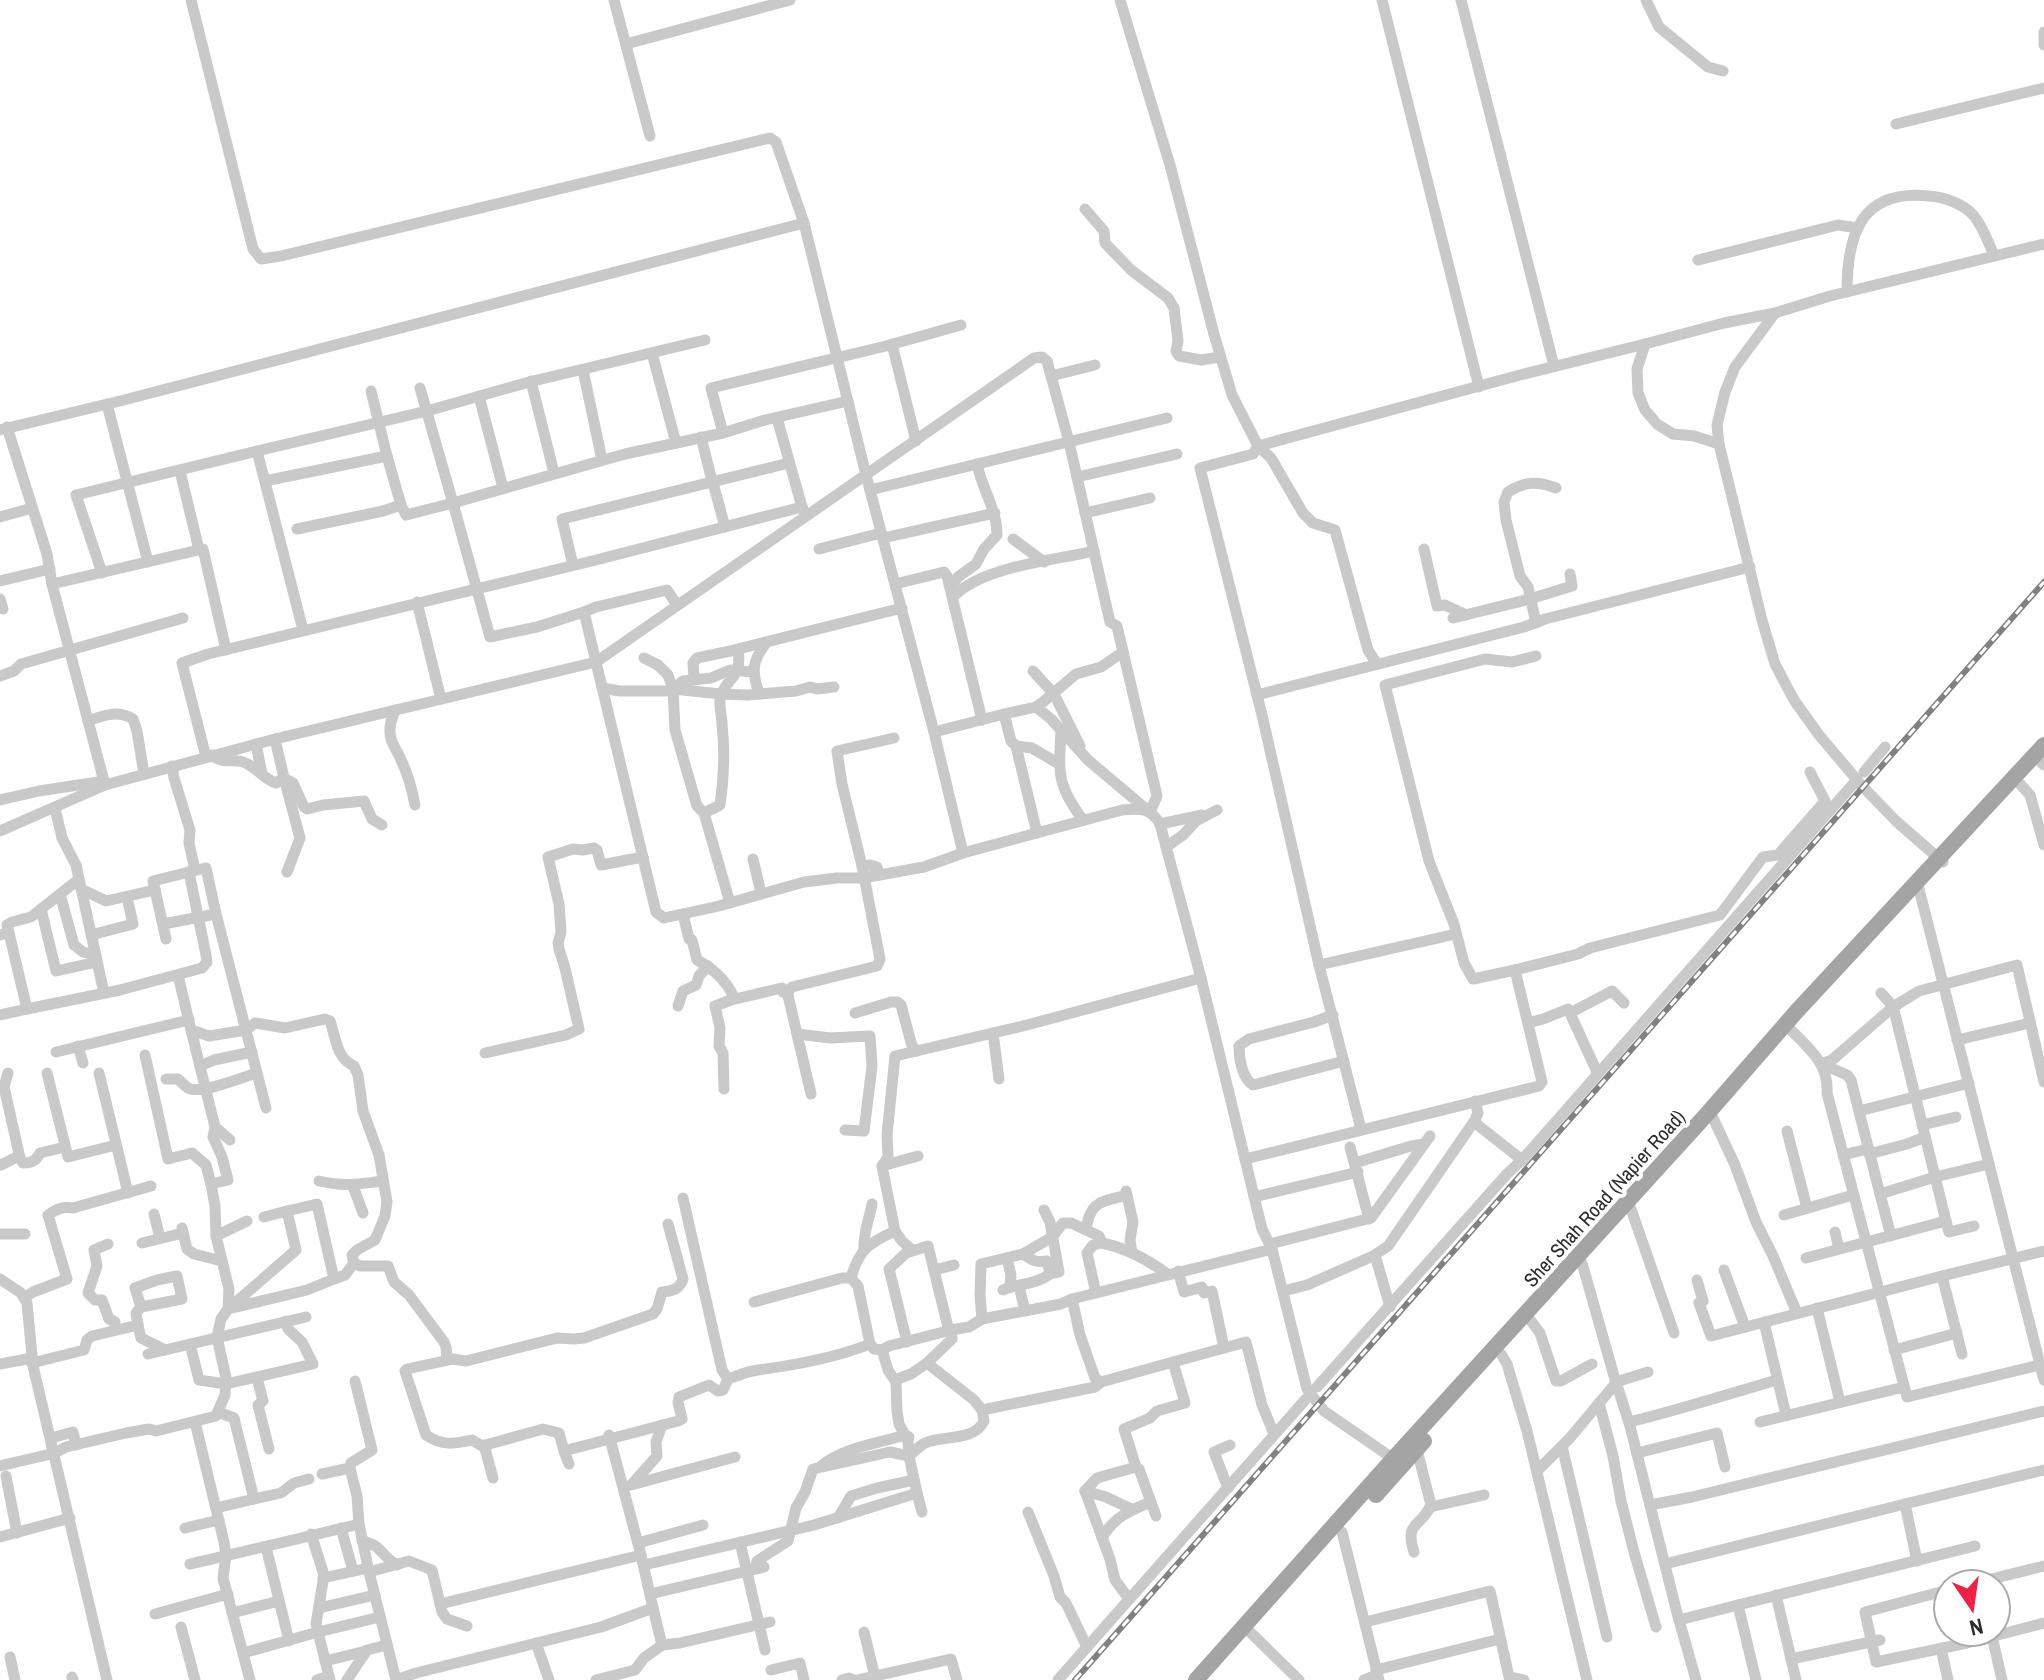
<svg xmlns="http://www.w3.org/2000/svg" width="2044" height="1680" viewBox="0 0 2044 1680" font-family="'Archivo Narrow',sans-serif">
  <rect width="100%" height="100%" fill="#fff"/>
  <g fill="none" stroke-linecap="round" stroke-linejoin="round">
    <!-- minor -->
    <g stroke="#c9c9c9" stroke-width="11">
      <polyline points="191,0 253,249 261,259 281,256 770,138 776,142 804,223 866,475 934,732 963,853"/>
      <polyline points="614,0 650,136"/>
      <polyline points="1120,0 1170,165 1214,334 1232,395 1258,446 1271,458 1303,513 1313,523 1335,530 1368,650 1377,664"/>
      <polyline points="1382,0 1479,387"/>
      <polyline points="1461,0 1554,366"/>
      <polyline points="1646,0 1659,27 1708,67 1723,71"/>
      <polyline points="2044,32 2044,45"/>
      <polyline points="626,44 790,0"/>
      <polyline points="1896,124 2044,88"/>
      <polyline points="1085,209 1104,231 1105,243 1131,270 1168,298 1174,308 1178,341 1176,351 1179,356 1201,360 1220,357"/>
      <polyline points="1698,260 1838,225 1858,228"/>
      <path d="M1847,292C1847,234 1861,189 1929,196C1944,197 1964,204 1974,216C1983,227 1988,242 1994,255"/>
      <polyline points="892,344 916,441"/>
      <polyline points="652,353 676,443"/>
      <polyline points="583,370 602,460"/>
      <polyline points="1051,376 1095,365"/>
      <polyline points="531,381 554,473"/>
      <polyline points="420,388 453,503 625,454 723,433 711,388 886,346 961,325"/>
      <polyline points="371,391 387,456"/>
      <polyline points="479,396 503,488"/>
      <polyline points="107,404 148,562"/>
      <polyline points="777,418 802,507"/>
      <polyline points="7,427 47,554 52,584 105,785"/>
      <polyline points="0,430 120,401 804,223"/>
      <polyline points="723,433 765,420 848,401"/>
      <polyline points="701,437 712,481"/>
      <polyline points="1719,444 1694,436 1673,434 1657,424 1645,410 1638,393 1637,369 1645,344 1724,323 1775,313"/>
      <polyline points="257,451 427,411 529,382 705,340"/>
      <polyline points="180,471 199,550"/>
      <polyline points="1077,477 1177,454"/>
      <polyline points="265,481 387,456 401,505"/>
      <polyline points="713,483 725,527"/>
      <polyline points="870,490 1167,418"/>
      <polyline points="1085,513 1150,498"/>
      <polyline points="0,517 32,508"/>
      <path d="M297,529L383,511L401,505L406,515L453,503L490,637L537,627L584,612L656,912L664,918L719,906L804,882L837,878H863L924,867L963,853L1122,810C1140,808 1151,808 1160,824L1201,978L1262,1229L1272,1249L1307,1389L1324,1411L1398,1462"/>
      <polyline points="883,538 995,513"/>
      <polyline points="1013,539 1044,562"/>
      <polyline points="819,549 881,533"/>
      <polyline points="1424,549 1437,606 1445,605 1466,615"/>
      <polyline points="573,565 562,519 789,463"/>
      <polyline points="102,573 76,495 257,451 303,630"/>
      <polyline points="0,581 50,569"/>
      <polyline points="52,584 203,549 226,650"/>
      <polyline points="895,584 940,573 944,572 947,576 982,720"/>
      <path d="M950,587L958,577L976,564L984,549L997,535C997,509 982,489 977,464"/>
      <path d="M953,597C982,566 1053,561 1094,551"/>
      <polyline points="0,599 3,609"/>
      <polyline points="417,602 441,699"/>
      <polyline points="584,612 596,607 667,590 677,605"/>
      <polyline points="1453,618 1530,599 1572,586 1570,574"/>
      <path d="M1536,623L1528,587L1520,576L1506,520L1504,502L1508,492C1525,481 1538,481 1556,488"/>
      <polyline points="644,658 658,665 668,675 673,689 675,730 697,806 704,813 730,903"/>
      <polyline points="1033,671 1054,694 1080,746"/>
      <polyline points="0,676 14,671 21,664 183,618"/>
      <polyline points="694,679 693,663 697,658 740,649"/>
      <polyline points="602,688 620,691 668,691 673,689 721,694 747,695 796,691 810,687 817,689 834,687"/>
      <polyline points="673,689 683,681 711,678 730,670 752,672"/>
      <path d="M759,694C752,671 751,663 766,643"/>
      <polyline points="1257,695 1524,627 1545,619 1750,567"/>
      <polyline points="1036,707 1051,719 1088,760 1146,809"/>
      <path d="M395,710C393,716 390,722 390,729C389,742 397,749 401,760C408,774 412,789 415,805"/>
      <path d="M88,721C104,715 118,710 133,719L137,731L144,774"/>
      <path d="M1061,730C1059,773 1056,784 1083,820"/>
      <polyline points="934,732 1004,714"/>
      <polyline points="275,739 284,778 293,783 304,807 307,809 323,805 364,801 372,819 382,825"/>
      <polyline points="256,744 262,774"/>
      <polyline points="1016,746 1032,748 1059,764"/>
      <path d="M212,755C222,764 231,759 243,762C256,766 263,779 276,783L284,778L300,838L287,872"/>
      <polyline points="206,757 182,663 208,654 596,560 802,507 806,516"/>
      <polyline points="2041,762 2044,765"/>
      <polyline points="172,766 174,778 190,830 189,843 195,870"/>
      <polyline points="1864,772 1885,747"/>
      <polyline points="2020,784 2030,795 2044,845"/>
      <polyline points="0,800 39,791 98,782 105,784"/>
      <polyline points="55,808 62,838 76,865 104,993"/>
      <path d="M704,813L720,805C724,778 725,751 722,724C722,715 719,708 720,699C725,676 743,681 738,649L902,608"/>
      <polyline points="1160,824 1202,815"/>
      <polyline points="0,831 105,785 275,739 596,662 1034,358 1042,357 1047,361 1069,442 1110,622 1117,626 1157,796 1150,812"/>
      <polyline points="1037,833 1016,746 1011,741 1004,714 1036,707 1043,702 1076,674 1101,667 1123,652"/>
      <polyline points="1166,847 1183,835 1196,821 1217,810"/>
      <polyline points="753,859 761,893"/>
      <polyline points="1943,862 1897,822 1863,787 1819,735 1794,700 1775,664 1762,620 1719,444 1717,425 1725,392 1735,367 1775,313 1830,296 2044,244"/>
      <polyline points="862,866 870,865 877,867 879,875"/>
      <polyline points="81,889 106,901 155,890"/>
      <polyline points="1919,889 2044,1380"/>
      <polyline points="60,894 74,945 83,952 96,955"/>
      <polyline points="41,909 56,971 97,962"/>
      <polyline points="216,914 266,1108"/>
      <path d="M683,914L689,939L692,940L697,960C711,967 727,981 733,996L731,1000L715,1006L720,1028L719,1046L723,1053L724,1089"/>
      <polyline points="163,924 216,914 206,868 189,872"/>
      <polyline points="9,933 7,925 12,922 31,917 79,879"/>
      <polyline points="0,935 9,933 27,1009 0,1015"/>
      <polyline points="91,935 133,924 127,897"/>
      <polyline points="1319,965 1456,934"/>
      <polyline points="1515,970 1578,954 1590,948 1720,915 1763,857 1778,855 1825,801 1810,772"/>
      <path d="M178,975L191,1030L209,1036L246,1030L255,1023L285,1028L325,1019L330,1021C336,1038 336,1058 354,1066L358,1075L363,1111L379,1155L387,1202L385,1216L375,1240L357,1250L352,1255L354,1263L360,1266H388L394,1282L409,1295L444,1342L446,1347L447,1360"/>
      <polyline points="787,991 811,1094"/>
      <polyline points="1881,993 1892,1005 1894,1010 1946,1221"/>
      <polyline points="731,1000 782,988 783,992 788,991 792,987 877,966 880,959 862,866 842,784 837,751 894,738"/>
      <polyline points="678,1006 683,991 696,985 699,976 708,966"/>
      <polyline points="27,1009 120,990 202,968 207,962 206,955 189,872 153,881 166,939"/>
      <polyline points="855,1013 891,1002 897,1002 901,1005 912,1046 917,1051"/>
      <polyline points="1570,1013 1612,991 1624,1003"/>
      <path d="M1333,1015L1314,1022L1249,1039L1239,1046C1239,1059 1242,1078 1253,1085L1344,1061"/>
      <polyline points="1528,1023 1543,1019 1568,1009 1598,1074"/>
      <path d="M1792,1031C1810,1049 1829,1065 1827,1093L1907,1397L2044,1364"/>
      <polyline points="993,1033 999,1079"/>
      <polyline points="797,1034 830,1038 870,1036 872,1066 864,1131 845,1130"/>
      <polyline points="1957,1040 2030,1023"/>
      <polyline points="78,1046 83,1063"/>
      <polyline points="56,1052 189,1020"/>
      <polyline points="485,1053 566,1035 579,1029 565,968 559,949 558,943 561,932 559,904 548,857 573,849 583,850 594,848 597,850 601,865 643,857"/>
      <polyline points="145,1055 168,1159 192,1153 206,1165 211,1184"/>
      <polyline points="1821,1064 1832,1060 1893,1007 1919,991 2017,965 2044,1082"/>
      <polyline points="1822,1064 1847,1075 1851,1080 1880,1194"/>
      <polyline points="200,1066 214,1060 252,1052"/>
      <path d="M8,1073L4,1087L20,1158L23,1163C32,1163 36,1161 40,1153L65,1147"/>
      <polyline points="47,1073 68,1157 116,1145"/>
      <polyline points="99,1073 128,1193"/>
      <path d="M166,1079H178C181,1082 184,1085 188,1088C200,1095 243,1077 257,1073"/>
      <polyline points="1859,1111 1969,1083"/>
      <polyline points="1713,1118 1735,1165 1756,1222 1773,1256 1797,1313"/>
      <polyline points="1474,1122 1522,1160"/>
      <polyline points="1922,1125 1956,1117"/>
      <polyline points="215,1127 230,1140"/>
      <polyline points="1361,1129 1319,965 1262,715 1200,468 1253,454 1258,446 1520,375 1645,344"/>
      <polyline points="1787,1131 1807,1208"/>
      <polyline points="1350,1147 1369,1219"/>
      <polyline points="1869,1154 1907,1144 1925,1137"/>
      <polyline points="1843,1155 1868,1149"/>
      <polyline points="1245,1159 1539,1086 1542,1082 1515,970 1473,979 1464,963 1454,924 1429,861 1385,685 1485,659 1512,662 1536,656"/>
      <polyline points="1355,1163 1411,1146 1424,1144"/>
      <polyline points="1,1165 19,1156"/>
      <polyline points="882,1166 918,1156"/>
      <path d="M319,1181C345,1187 358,1184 383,1181"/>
      <polyline points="353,1186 363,1213"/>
      <polyline points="1126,1191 1133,1222 1130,1240 1132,1253"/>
      <polyline points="1254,1197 1358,1172"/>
      <polyline points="683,1198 722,1370 728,1379"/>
      <polygon points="317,1204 334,1279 307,1290 228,1309 296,1250 287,1211"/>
      <polyline points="1631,1209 1674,1333"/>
      <polyline points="154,1214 160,1238"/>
      <polyline points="1784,1215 1853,1195"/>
      <polyline points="264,1217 287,1211"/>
      <path d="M668,1224L683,1279C679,1290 672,1291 662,1292L657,1309L653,1314L584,1338L574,1339L557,1338L466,1361L453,1359L407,1369L405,1371L426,1435C442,1446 454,1444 472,1440L482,1446L543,1429L559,1433L564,1451L678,1421L682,1419L678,1402L679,1397L709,1385L718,1391L723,1390L728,1379C737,1376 748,1371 758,1370C796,1365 835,1358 870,1344"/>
      <polyline points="182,1228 187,1249 194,1254 222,1261"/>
      <path d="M1086,1230C1090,1200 1102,1202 1127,1195"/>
      <polyline points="1835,1232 1839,1249"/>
      <polyline points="0,1234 25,1234"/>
      <polyline points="216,1236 247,1221"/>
      <polyline points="1891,1236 1880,1194 1935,1177 1989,1164"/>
      <polyline points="142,1243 183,1233"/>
      <path d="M1102,1243C1126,1248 1147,1259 1167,1274"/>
      <polyline points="108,1244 94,1250 97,1266 88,1293 95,1300 102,1300 109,1319 115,1322"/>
      <polyline points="1270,1244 1371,1218 1430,1136"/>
      <path d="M864,1250C863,1232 869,1221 872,1204"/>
      <polyline points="912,1250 902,1241 895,1231 882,1166 888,1157 887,1135 895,1056 1027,1025 1201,978"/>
      <polyline points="1023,1254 1052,1237 1063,1223 1071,1223 1099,1236 1102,1243 1093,1245 1087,1253 1096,1293"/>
      <polyline points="1375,1255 1390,1307"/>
      <polyline points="1007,1258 1011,1275 1010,1287"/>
      <polyline points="1806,1258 1946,1221 1949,1232 1974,1226"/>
      <polyline points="934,1270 954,1265"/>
      <polyline points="1724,1270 1745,1327"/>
      <polyline points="1178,1271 1184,1292 1202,1287 1204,1293 1212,1291 1224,1348"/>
      <polyline points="1942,1276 2044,1251"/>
      <path d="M851,1278C859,1249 869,1243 895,1231"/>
      <polyline points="0,1279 21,1293 27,1303 33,1366 107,1680"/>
      <polyline points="334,1279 345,1275 354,1263"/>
      <polyline points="1697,1280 1703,1301 1699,1303 1711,1336 1942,1276 1962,1354"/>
      <polyline points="1019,1286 1025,1311"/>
      <path d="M1003,1290C1019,1283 1035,1285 1050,1274"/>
      <polyline points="1283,1291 1307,1285 1373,1256 1388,1246 1475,1120 1478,1113 1475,1101"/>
      <path d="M24,1298L33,1292L67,1279L48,1215C57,1209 63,1206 73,1208L151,1186"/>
      <polyline points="754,1302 842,1278 851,1278 858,1286 870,1344 874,1349 882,1350 888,1370 896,1382 897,1411 899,1424 908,1441 909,1456 917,1493"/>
      <polyline points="1817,1308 1840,1402"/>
      <polyline points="982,1319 1061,1304 1072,1299"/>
      <polyline points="1531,1321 1540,1333 1556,1381 1561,1381 1592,1364"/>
      <polyline points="1764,1322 1786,1415"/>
      <polyline points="138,1325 141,1338 165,1350 148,1354"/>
      <path d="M951,1330L969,1327L982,1319L980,1295L981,1264L1023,1254C1032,1260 1036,1263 1047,1261L1050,1274L1059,1272L1050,1222L1044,1210"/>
      <polyline points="907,1342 889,1269 906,1253 928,1246 949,1331"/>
      <polyline points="190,1344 199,1380 226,1384 313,1364 302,1342 288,1329 286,1321"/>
      <polyline points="165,1350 306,1317"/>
      <polyline points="882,1350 889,1346 951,1330 952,1339 927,1363"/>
      <polyline points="1894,1350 1957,1333"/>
      <polyline points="1501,1354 1507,1364 1527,1431 1587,1680"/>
      <polyline points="1173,1362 1246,1342 1262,1405 1274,1434"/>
      <polyline points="32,1363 84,1350 87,1340 92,1336 138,1325 136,1313 141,1307 135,1288 157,1280 177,1276 182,1299 141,1307"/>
      <polyline points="0,1364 32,1358"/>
      <polyline points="1648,1372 1616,1382 1630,1426 1677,1613 1696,1680"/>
      <polyline points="257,1378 263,1401 258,1405 269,1449"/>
      <polyline points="895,1380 911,1374 927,1363 974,1400 982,1410"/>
      <polyline points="1317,1387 1507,1174 1522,1160 1855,782"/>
      <polyline points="1599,1403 1613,1456 1621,1501 1634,1552 1656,1627"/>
      <polyline points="218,1412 234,1418 254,1499 281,1493 294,1483 309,1479"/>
      <polyline points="195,1422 224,1542 226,1555 223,1578 250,1680"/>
      <path d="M1629,1422C1679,1410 1728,1394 1777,1380"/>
      <polyline points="1760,1422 1904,1387"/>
      <polyline points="609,1435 641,1555"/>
      <polyline points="51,1438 73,1432 76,1445"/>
      <polyline points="484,1445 493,1478"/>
      <polyline points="1562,1446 1607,1637"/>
      <polyline points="564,1451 569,1464"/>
      <polyline points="1637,1453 1717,1433 1725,1467"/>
      <polyline points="0,1466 55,1453 66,1447 126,1433 149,1429 156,1431 216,1416 225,1395 226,1378 217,1337 221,1319 228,1309 229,1289 216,1236 215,1206 211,1184 228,1180 222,1157 213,1137 215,1127 191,1030"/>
      <path d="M821,1466C845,1447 876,1444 905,1435L909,1437"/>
      <polyline points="1136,1467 1124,1429 1150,1418 1157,1411 1185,1403 1173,1362 1101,1382 1095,1378 1080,1335 1072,1299 1272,1249"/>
      <polyline points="350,1468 351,1463 372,1450 355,1381"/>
      <polyline points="1537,1471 1569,1439 1616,1383 1582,1263"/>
      <polyline points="6,1476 17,1533"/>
      <polyline points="633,1483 657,1456 656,1442 662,1425"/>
      <polyline points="631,1485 735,1457"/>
      <polyline points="1228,1488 1214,1452 1230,1445"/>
      <polyline points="1085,1491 1110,1559 1115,1580 1129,1599"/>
      <polyline points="1085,1491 1097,1478 1136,1467 1139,1469 1156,1516"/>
      <polyline points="1085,1491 1106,1497 1131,1509"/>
      <polyline points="1905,1504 2044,1470"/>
      <polyline points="1650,1505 1692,1497 2044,1411"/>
      <polyline points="1430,1507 1484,1495"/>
      <polyline points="216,1508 254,1499"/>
      <polyline points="1028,1512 1054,1576 1060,1597 1066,1603 1087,1647"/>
      <polyline points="838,1518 851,1496 877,1488 914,1480"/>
      <polyline points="359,1524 369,1572 396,1680 416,1673 601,1627 653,1608 662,1645 644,1658 635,1670 596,1680"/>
      <polyline points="185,1528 219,1520"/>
      <polyline points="341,1528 353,1571"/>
      <polyline points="1342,1532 1379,1680"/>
      <polyline points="311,1534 324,1575 316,1624 330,1680"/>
      <polyline points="0,1537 70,1518"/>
      <path d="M1102,1538C1113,1518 1130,1510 1151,1502"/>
      <path d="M362,1541C382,1545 381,1556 397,1565"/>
      <polyline points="740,1542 765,1650"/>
      <polyline points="638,1543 703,1525"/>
      <polyline points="266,1547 289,1641"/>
      <path d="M1414,1552C1404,1521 1421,1528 1431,1505L1417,1450"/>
      <path d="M190,1564C246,1551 303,1538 359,1524L357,1496L350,1468L322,1474"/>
      <polyline points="1665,1564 1905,1504 1917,1561"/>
      <polyline points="644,1565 814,1525 917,1493 922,1512"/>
      <path d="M756,1568L757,1561L788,1541L796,1508L805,1492L813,1469L890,1452L909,1456C914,1452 919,1446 925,1443C942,1435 974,1442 984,1421L982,1410L1095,1387L1101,1382"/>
      <polyline points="369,1572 409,1561 432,1570 442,1612 447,1619 467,1626"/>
      <polyline points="323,1578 368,1568"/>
      <polyline points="1971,1584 2044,1566"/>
      <polyline points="1948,1590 1865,1612 1876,1662 1967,1643 2044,1623"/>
      <polyline points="650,1594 764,1567"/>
      <polyline points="1776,1595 1796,1680"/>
      <polyline points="440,1604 641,1555 653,1608"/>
      <polyline points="1738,1605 1975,1546"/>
      <polyline points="319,1608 375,1595"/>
      <polyline points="232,1613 279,1601"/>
      <polyline points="155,1614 228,1594"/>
      <polyline points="1679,1620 1738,1605 1756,1680"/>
      <polyline points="1365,1622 1490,1591 1509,1677 1524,1680"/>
      <polyline points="181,1627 195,1680"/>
      <polyline points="864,1632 875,1677"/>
      <polyline points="1250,1632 1299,1680"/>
      <polyline points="1992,1636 2002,1680"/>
      <polyline points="536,1643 549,1680"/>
      <polyline points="662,1645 680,1643 770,1622"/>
      <polyline points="1941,1648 1948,1680"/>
      <polyline points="243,1653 318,1632 380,1617"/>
      <polyline points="10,1657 15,1680"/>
      <polyline points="1791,1659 1880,1640"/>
      <polyline points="325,1661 366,1651"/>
      <polyline points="771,1670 800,1663 804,1680"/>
      <polyline points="1376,1670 1500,1639"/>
      <polyline points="72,1677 73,1680"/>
      <polyline points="317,1680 329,1676"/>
      <polyline points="347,1680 367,1650 387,1645"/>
      <polyline points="842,1680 849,1678 854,1680"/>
      <polyline points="857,1680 951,1659 957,1680"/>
      <polyline points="1058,1680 1306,1399"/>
      <polyline points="1364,1680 1377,1675"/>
    </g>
    <!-- primary -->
    <g stroke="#a4a4a4" stroke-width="16">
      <polyline points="1376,1495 1424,1441"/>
      <polyline points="1196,1680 1393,1459 1707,1114 1796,1012 2044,745"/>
    </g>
    <!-- rail casing -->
    <g stroke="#818181" stroke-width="6">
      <polyline id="rail" points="1075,1680 2044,582"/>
    </g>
    <!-- rail -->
    <use href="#rail" stroke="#fff" stroke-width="3" stroke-dasharray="9" stroke-linecap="butt"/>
  </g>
  <g text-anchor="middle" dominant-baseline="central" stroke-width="8" stroke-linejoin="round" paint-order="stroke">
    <!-- street labels -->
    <g font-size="20" fill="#2c2c2c" stroke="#fff">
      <text transform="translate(1604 1198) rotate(-48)">Sher Shah Road (Napier Road)</text>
    </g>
  </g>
  <!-- north arrow -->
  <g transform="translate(1972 1608) rotate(167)"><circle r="38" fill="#ffffff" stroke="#ababab" stroke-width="2"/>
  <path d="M0-6L14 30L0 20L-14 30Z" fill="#ef2144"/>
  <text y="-12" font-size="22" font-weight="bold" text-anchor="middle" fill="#2c2c2c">N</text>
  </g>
</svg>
